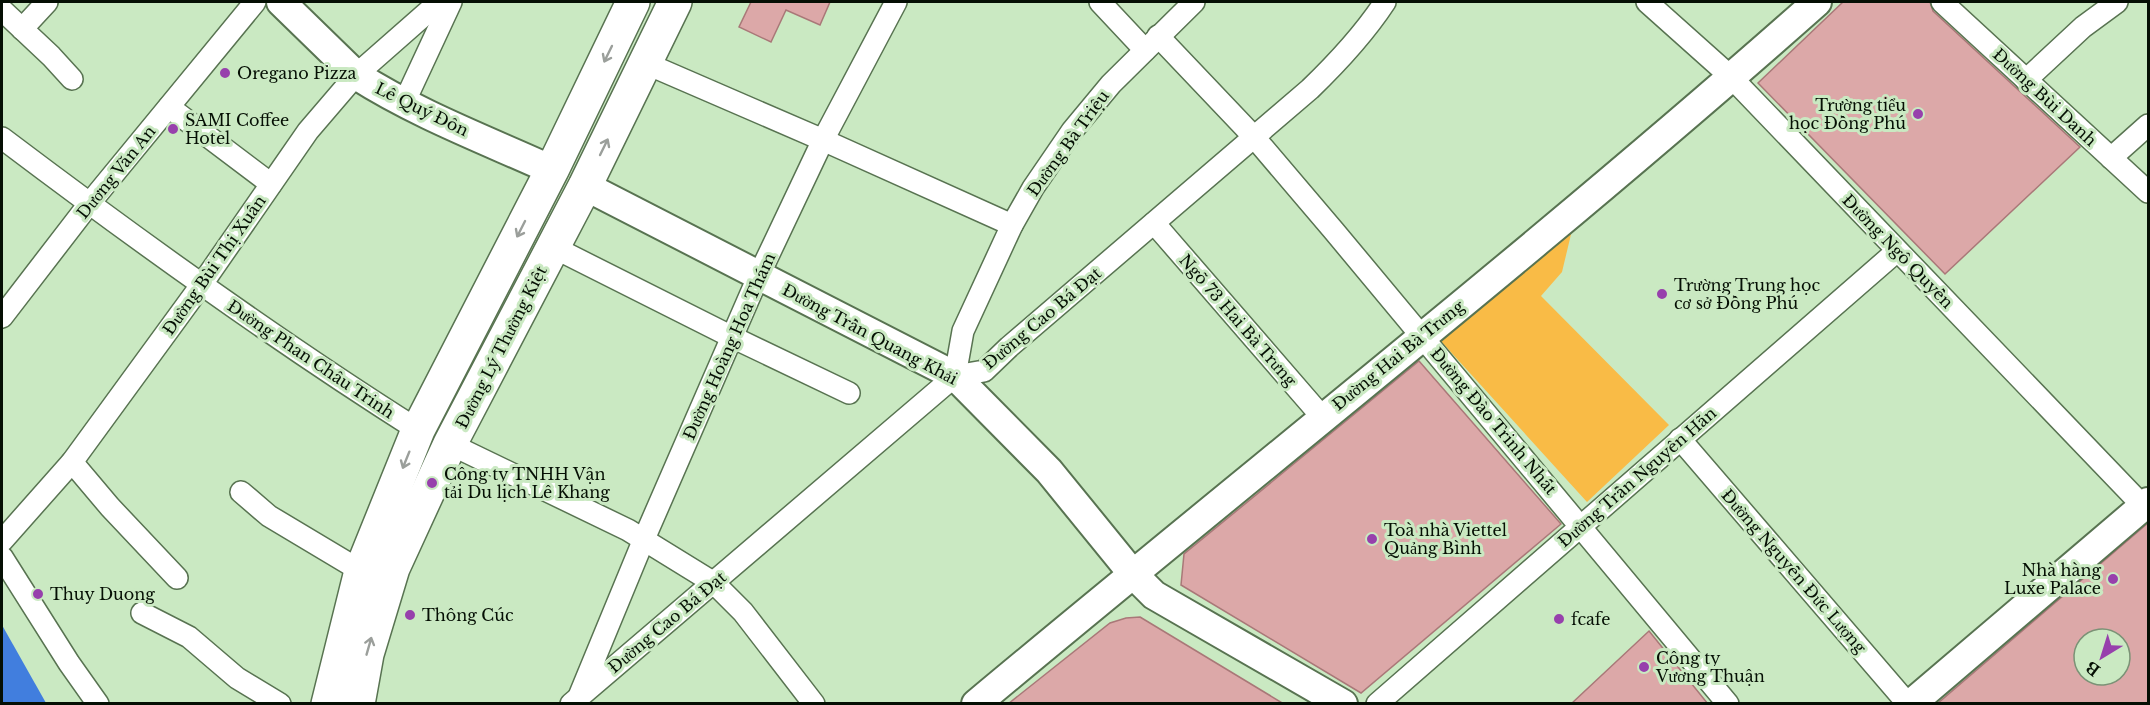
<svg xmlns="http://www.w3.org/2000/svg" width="2150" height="705" viewBox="0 0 2150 705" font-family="'Libre Baskerville',serif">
  <rect width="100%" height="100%" fill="#cae9c2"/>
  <!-- green -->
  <polygon fill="#f9bb46" points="1573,226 1562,272 1541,296 1669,425 1587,502 1438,338"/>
  <!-- water -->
  <polygon fill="#417ede" points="2,625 46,703 2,703"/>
  <!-- building -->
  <g fill="#dca8a8" stroke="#a97878" stroke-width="1.5" fill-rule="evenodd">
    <polygon points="751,2 830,2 820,25 786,10 771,42 739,27"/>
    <polygon points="1843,2 1930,2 1933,11 2080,147 1945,274 1758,83"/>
    <polygon points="1419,361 1561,524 1361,693 1181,585 1184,554"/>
    <path d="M2148,523V704H1937ZM2084,639H2120V675H2084Z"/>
    <polygon points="1140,617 1284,704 1008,704 1110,623 1126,618"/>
    <polygon points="1649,631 1708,704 1571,704"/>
  </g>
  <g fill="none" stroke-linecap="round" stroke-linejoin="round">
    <!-- street casing -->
    <g stroke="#587351" stroke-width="24">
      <g id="street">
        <polyline points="1100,2 1145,50"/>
        <polyline points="1647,2 1731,77 2143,506"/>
        <polyline points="1942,2 2148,192"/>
        <polyline points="2,10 51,56 72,79"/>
        <polyline points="22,29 47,2"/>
        <polyline points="1158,36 1254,137 1334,231 1728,704"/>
        <polyline points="645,63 823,140 1012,225"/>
        <polyline points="2026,80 2083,27 2117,2"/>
        <polyline points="404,103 451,2"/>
        <polyline points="169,107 271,184"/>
        <path d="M2,138C137,240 274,339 418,430"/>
        <polyline points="2111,158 2148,125"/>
        <polyline points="1154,223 1323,418"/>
        <polyline points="553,247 732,337 849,393"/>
        <polyline points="2,317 89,204 255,2"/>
        <polyline points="955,376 963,331 1012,225 1033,188 1072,131 1111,84 1194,2"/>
        <polyline points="1680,439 1908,704"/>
        <polyline points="450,444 628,530 714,583 743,612 814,704"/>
        <polyline points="72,462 110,507 177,578"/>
        <polyline points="241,492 269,516 361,571"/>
        <polyline points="2,541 72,462 202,284 308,131 356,75 439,2"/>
        <polyline points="2,557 69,663 98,704"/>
        <polyline points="142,613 189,637 237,678 280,704"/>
        <polyline points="580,694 644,539 759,275 823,140 896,2"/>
        <path d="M571,704L955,376L984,371L1009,347L1310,89C1338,62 1364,34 1385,2"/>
        <polyline points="1377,704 1897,251"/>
      </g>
    </g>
    <!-- secondary casing -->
    <g stroke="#587351" stroke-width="32">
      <g id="secondary">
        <path d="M281,2L356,75C417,114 486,140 552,170"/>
        <polyline points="585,186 955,376 1049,471 1132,573 1154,595 1343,704"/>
        <path d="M976,704C1256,470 1544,244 1817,2"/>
        <polyline points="1911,704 2148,502"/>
      </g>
    </g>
    <!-- primary casing -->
    <g stroke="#587351" stroke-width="36">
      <g id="primary">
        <polyline points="328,704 361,571 418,430 552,170 633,2"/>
        <polyline points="358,704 367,654 393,568 450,444 585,186 675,2"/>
      </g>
    </g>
    <!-- street -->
    <use href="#street" stroke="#fff" stroke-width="21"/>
    <!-- secondary -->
    <use href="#secondary" stroke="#fff" stroke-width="28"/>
    <!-- primary -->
    <use href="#primary" stroke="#fff" stroke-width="33"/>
  </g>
  <!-- one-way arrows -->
  <defs><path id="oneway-shaft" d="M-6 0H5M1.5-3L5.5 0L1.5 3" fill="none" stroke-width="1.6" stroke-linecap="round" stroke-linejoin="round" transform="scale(1.5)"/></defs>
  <g stroke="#9b9f9b">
    <use href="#oneway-shaft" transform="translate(608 54) rotate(116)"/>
    <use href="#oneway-shaft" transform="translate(604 147) rotate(-64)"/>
    <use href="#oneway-shaft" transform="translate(521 229) rotate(117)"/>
    <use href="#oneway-shaft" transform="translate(406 460) rotate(112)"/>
    <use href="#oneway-shaft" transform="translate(369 646) rotate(-74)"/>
  </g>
  <!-- markers -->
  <g fill="#9740ac" stroke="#cae9c2" stroke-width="2">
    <circle cx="225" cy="73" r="6"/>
    <circle cx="1918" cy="114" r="6"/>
    <circle cx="173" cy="129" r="6"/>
    <circle cx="1662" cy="294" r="6"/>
    <circle cx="432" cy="483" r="6"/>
    <circle cx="1372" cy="539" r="6"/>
    <circle cx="2113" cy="579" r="6"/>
    <circle cx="38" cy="594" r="6"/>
    <circle cx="410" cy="615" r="6"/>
    <circle cx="1559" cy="619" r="6"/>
    <circle cx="1644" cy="667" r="6"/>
  </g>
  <g text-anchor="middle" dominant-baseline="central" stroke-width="6" stroke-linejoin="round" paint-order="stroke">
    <!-- poi labels -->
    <g font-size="16" fill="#050f04" stroke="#cae9c2" text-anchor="start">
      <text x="237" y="73">Oregano Pizza</text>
      <text x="1906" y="105" text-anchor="end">Trường tiểu<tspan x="1906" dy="18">học Đồng Phú</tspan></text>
      <text x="185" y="120">SAMI Coffee<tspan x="185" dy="18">Hotel</tspan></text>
      <text x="1674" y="285">Trường Trung học<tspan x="1674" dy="18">cơ sở Đồng Phú</tspan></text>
      <text x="444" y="474">Công ty TNHH Vận<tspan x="444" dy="18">tải Du lịch Lê Khang</tspan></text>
      <text x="1384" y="530">Toà nhà Viettel<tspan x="1384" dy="18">Quảng Bình</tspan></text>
      <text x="2101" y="570" text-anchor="end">Nhà hàng<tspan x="2101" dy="18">Luxe Palace</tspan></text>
      <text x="50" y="594">Thuy Duong</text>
      <text x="422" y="615">Thông Cúc</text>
      <text x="1571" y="619">fcafe</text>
      <text x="1656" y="658">Công ty<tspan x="1656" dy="18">Vương Thuận</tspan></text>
    </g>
    <!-- street labels -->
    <g font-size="16" fill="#050f04" stroke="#cae9c2">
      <text transform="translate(2045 97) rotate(43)">Đường Bùi Danh</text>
      <text transform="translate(422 109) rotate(26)">Lê Quý Đôn</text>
      <text transform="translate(1068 143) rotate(-54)">Đường Bà Triệu</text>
      <text transform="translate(116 172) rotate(-51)">Dương Văn An</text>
      <text transform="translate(1898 251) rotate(46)">Đường Ngô Quyền</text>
      <text transform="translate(214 265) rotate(-55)">Đường Bùi Thị Xuân</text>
      <text transform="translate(1042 318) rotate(-40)">Đường Cao Bá Đạt</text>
      <text transform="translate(1238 320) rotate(49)">Ngõ 73 Hai Bà Trưng</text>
      <text transform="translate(870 334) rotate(28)">Đường Trần Quang Khải</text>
      <text transform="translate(729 346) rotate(-66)">Đường Hoàng Hoa Thám</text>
      <text transform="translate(501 347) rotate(-63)">Đường Lý Thường Kiệt</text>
      <text transform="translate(1398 355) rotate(-39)">Đường Hai Bà Trưng</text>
      <text transform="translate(311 359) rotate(34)">Đường Phan Châu Trinh</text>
      <text transform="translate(1494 421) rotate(50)">Đường Đào Trinh Nhất</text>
      <text transform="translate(1637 477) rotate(-41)">Đường Trần Nguyên Hãn</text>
      <text transform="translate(1794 571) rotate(49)">Đường Nguyễn Đức Lượng</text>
      <text transform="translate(667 622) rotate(-40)">Đường Cao Bá Đạt</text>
    </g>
  </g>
  <!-- border -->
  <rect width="2150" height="705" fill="none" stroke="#050f04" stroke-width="6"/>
  <!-- north arrow -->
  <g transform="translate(2102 657) rotate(218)"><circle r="28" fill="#cae9c2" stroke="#7b9276" stroke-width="1.5"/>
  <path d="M0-4.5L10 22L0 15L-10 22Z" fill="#9740ac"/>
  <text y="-9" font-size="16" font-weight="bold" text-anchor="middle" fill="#050f04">B</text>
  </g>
</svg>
